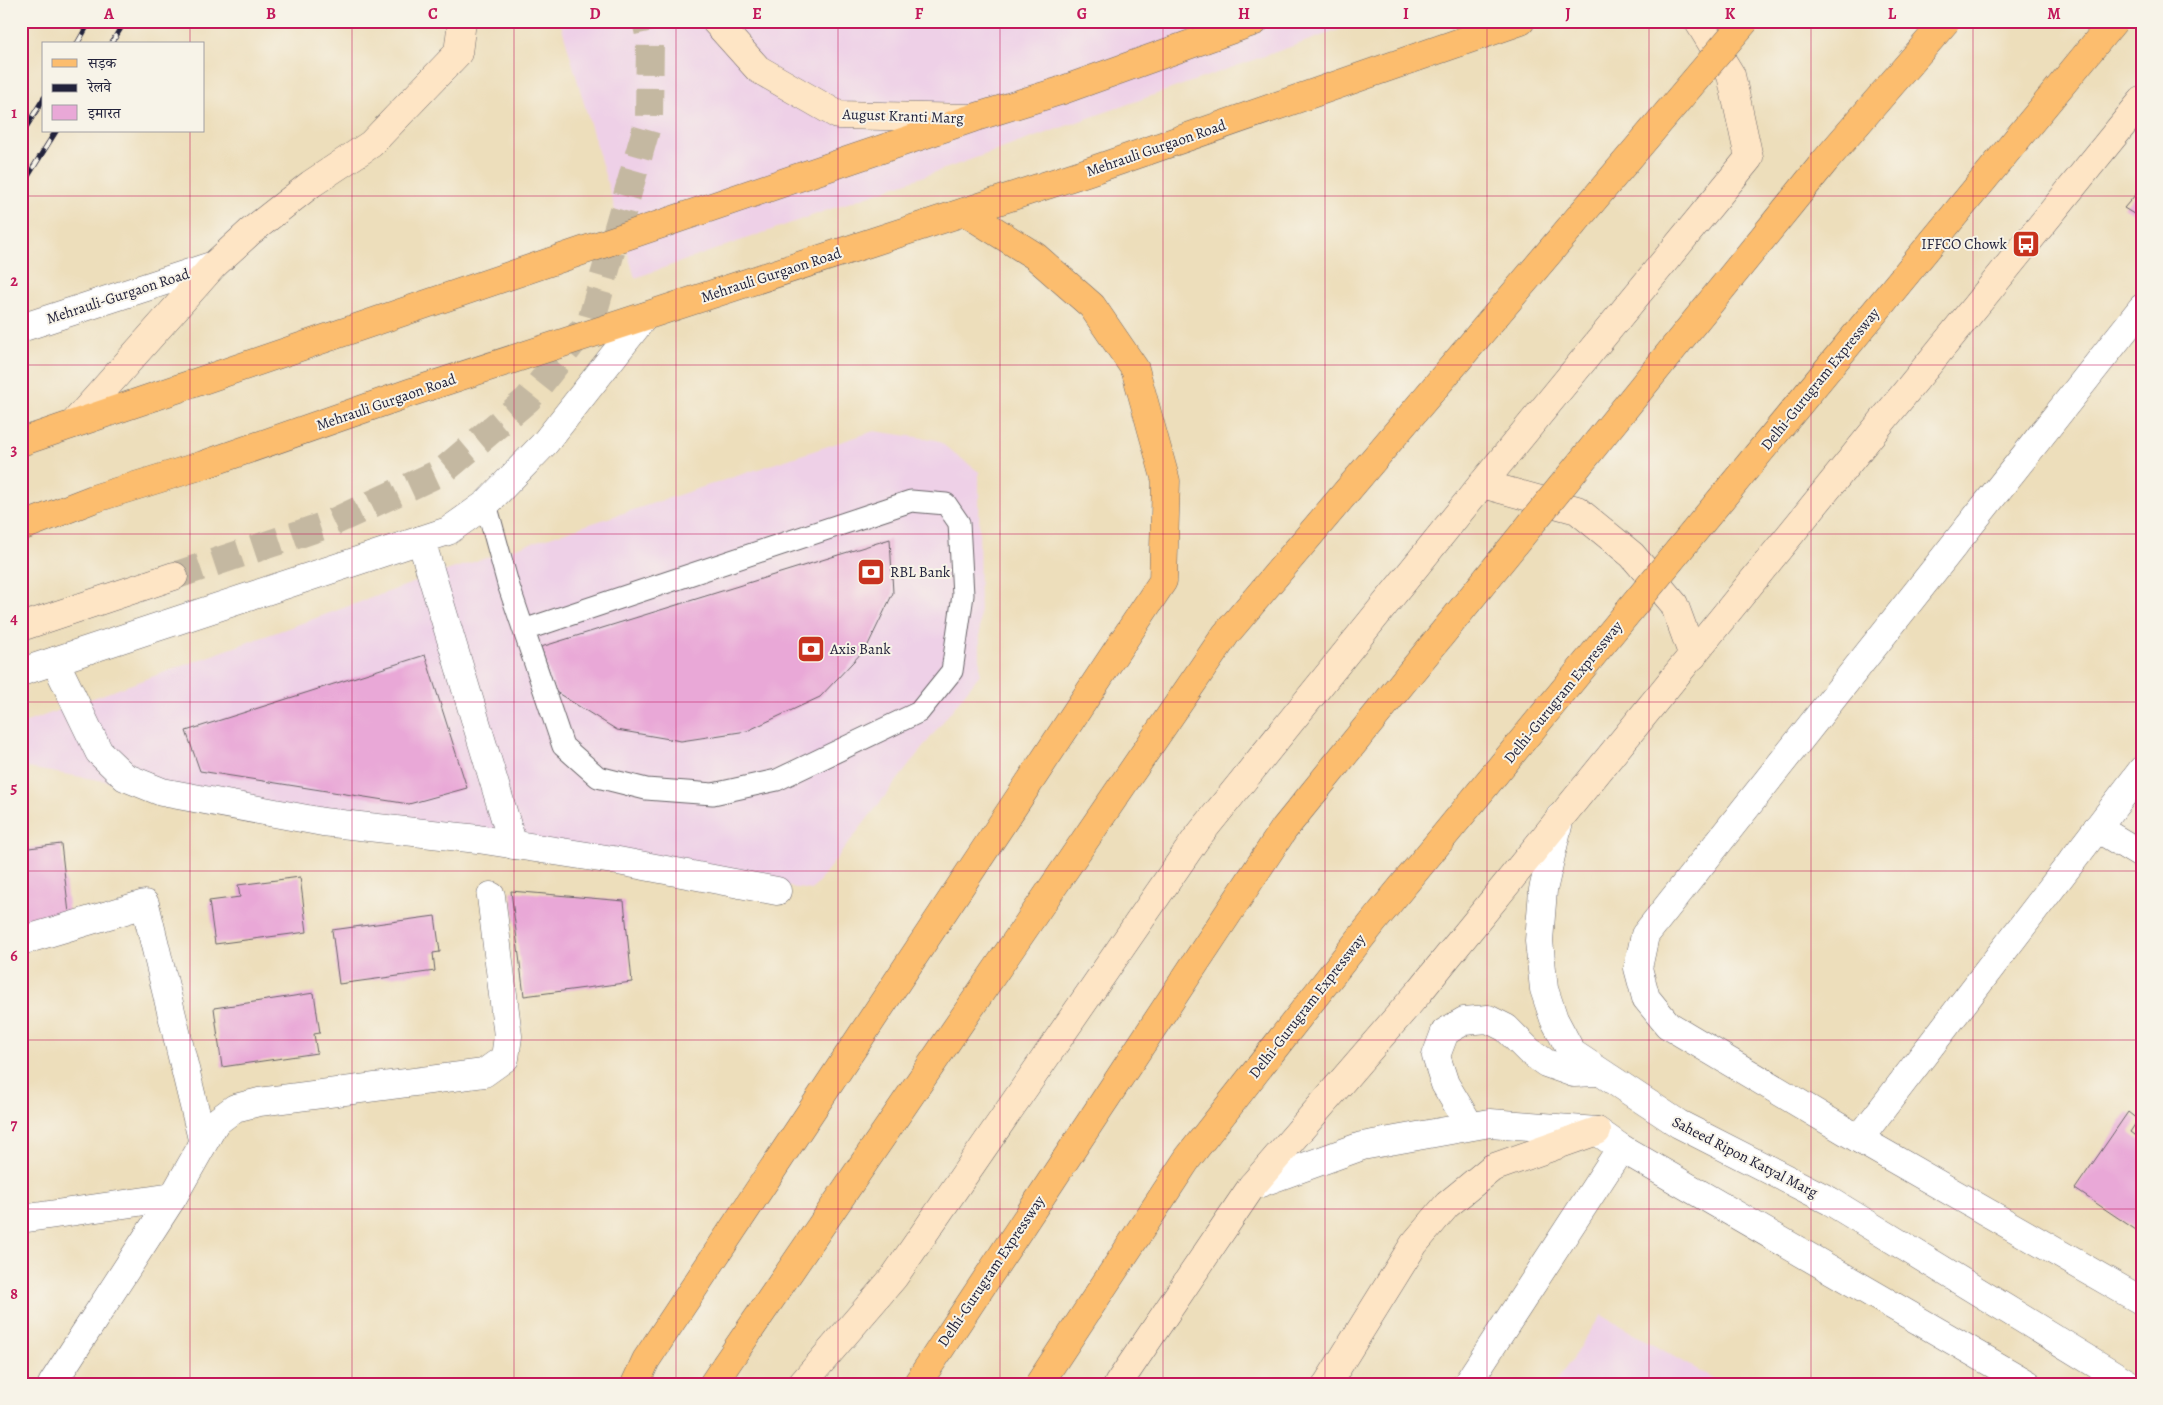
<svg xmlns="http://www.w3.org/2000/svg" width="2163" height="1405" viewBox="0 0 2163 1405" font-family="Alegreya,'Noto Serif Devanagari',serif">
  <rect width="100%" height="100%" fill="#f7f3e8"/>
  <filter id="ink" filterUnits="userSpaceOnUse"><feTurbulence type="fractalNoise" baseFrequency=".02" numOctaves="2"/><feDisplacementMap in="SourceGraphic" scale="10" xChannelSelector="R" yChannelSelector="G"/><feConvolveMatrix kernelMatrix="1 2 1 2 8 2 1 2 1" color-interpolation-filters="sRGB"/></filter>
  <filter id="wash" filterUnits="userSpaceOnUse"><feTurbulence type="fractalNoise" baseFrequency=".0096" numOctaves="4" result="noise"/><feDisplacementMap in="SourceGraphic" scale="20" xChannelSelector="R" yChannelSelector="G"/><feGaussianBlur stdDeviation="1.12" result="paint"/><feColorMatrix in="noise" values="0 0 0 0 0 0 0 0 0 0 0 0 0 0 0 0 0 1.4 0 .05"/><feComposite in="paint" operator="in"/></filter>
  <g filter="url(#wash)">
    <rect width="100%" height="100%" fill="#eddebb"/>
    <!-- built -->
    <g fill="#eed0e7">
      <polygon points="560,21 1364,21 635,278"/>
      <polygon points="874,431 937,440 979,472 980,674 812,890 529,851 21,767 21,724 446,571"/>
      <polygon points="1601,1315 1723,1384 1555,1384"/>
    </g>
    <g id="blocks">
      <!-- building -->
      <g fill="#e9a8d7">
        <polygon points="2142,187 2142,219 2124,208"/>
        <polygon points="890,539 893,593 867,647 820,697 747,731 681,741 617,730 556,692 541,647"/>
        <polygon points="425,655 467,788 409,804 200,771 186,731"/>
        <polygon points="61,844 70,922 21,928 21,849"/>
        <polygon points="300,877 307,932 215,944 209,901 240,897 238,885"/>
        <polygon points="511,891 624,901 632,982 524,996"/>
        <polygon points="435,916 440,952 433,953 435,971 339,984 332,930"/>
        <polygon points="314,993 320,1033 314,1034 317,1053 222,1067 214,1008"/>
        <polygon points="2128,1112 2138,1120 2130,1132 2142,1141 2142,1234 2075,1189"/>
      </g>
    </g>
  </g>
  <g filter="url(#ink)">
    <use href="#blocks" fill-opacity="0" stroke="#696468" stroke-width="1"/>
    <g fill="none" stroke-linecap="round" stroke-linejoin="round">
      <!-- secondary-tunnel -->
      <polyline stroke="#c4b8a1" stroke-width="28" stroke-dasharray="28 14" stroke-linecap="butt" points="174,576 329,524 443,471 528,399 592,318 649,119 650,39 646,21"/>
      <!-- service casing -->
      <g stroke="#696468" stroke-width="23">
        <polyline id="service" points="486,504 508,584 563,746 598,777 646,789 713,794 777,780 919,712 952,671 963,595 959,523 946,504 911,501 524,630"/>
      </g>
      <!-- minor casing -->
      <g stroke="#696468" stroke-width="29">
        <g id="minor">
          <polyline points="2142,308 1645,935 1638,968 1646,998 1668,1025 1859,1139 2142,1301"/>
          <polyline points="421,540 513,845"/>
          <polyline points="55,661 99,752 125,777 162,792 323,822 478,839 613,860 777,891"/>
          <polyline points="2097,828 2142,855"/>
          <polyline points="21,941 145,904 203,1143"/>
          <polyline points="1859,1139 2142,770"/>
          <polyline points="21,1219 173,1197 215,1123 235,1108 259,1102 484,1073 505,1058 508,1036 491,896"/>
          <polyline points="52,1384 173,1197"/>
          <polyline points="1467,1384 1621,1148"/>
        </g>
      </g>
      <!-- tertiary casing -->
      <g stroke="#696468" stroke-width="29">
        <g id="tertiary">
          <polyline points="21,328 214,265"/>
          <polyline points="21,672 448,531 486,504 545,443 644,317"/>
          <polyline points="1560,817 1543,890 1539,941 1544,989 1554,1019 1572,1053 1679,1124 1830,1201 2129,1384"/>
          <polyline points="1470,1126 1445,1084 1436,1056 1445,1032 1464,1021 1488,1019 1506,1028 1529,1051 1546,1063 1574,1073 1596,1072"/>
          <polyline points="1252,1186 1362,1146 1490,1123 1597,1131 1621,1148 2028,1384"/>
        </g>
      </g>
      <!-- secondary casing -->
      <g stroke="#696468" stroke-width="29">
        <g id="secondary">
          <polyline points="715,21 758,69 838,115 970,118"/>
          <polyline points="73,424 214,265 250,232 311,184 371,144 458,53 462,21"/>
          <polyline points="1482,484 1577,510 1632,555 1674,604 1693,656"/>
          <polyline points="21,627 174,576"/>
          <polyline points="802,1384 894,1277 1196,839 1482,484 1749,158 1731,75 1698,21"/>
          <polyline points="1118,1384 1252,1186 1419,992 2142,101"/>
          <polyline points="1327,1384 1414,1244 1447,1205 1492,1168 1597,1131"/>
        </g>
      </g>
      <!-- primary casing -->
      <g stroke="#696468" stroke-width="29">
        <g id="primary">
          <polyline points="635,1384 646,1360 1163,581 1166,481 1135,369 1092,306 1035,256 965,212"/>
          <polyline points="713,1384 725,1366"/>
        </g>
      </g>
      <!-- trunk casing -->
      <g stroke="#696468" stroke-width="29">
        <g id="trunk">
          <polyline points="21,442 973,118 1060,91 1255,21"/>
          <polyline points="21,527 93,499 203,465 409,393 1087,172 1521,21"/>
        </g>
      </g>
      <!-- service -->
      <use href="#service" stroke="#fff" stroke-width="21"/>
      <!-- minor -->
      <use href="#minor" stroke="#fff" stroke-width="28"/>
      <!-- tertiary -->
      <use href="#tertiary" stroke="#fff" stroke-width="28"/>
      <!-- secondary -->
      <use href="#secondary" stroke="#fee5c5" stroke-width="28"/>
      <!-- primary -->
      <use href="#primary" stroke="#fcbd6e" stroke-width="28"/>
      <!-- trunk -->
      <use href="#trunk" stroke="#fcbd6e" stroke-width="28"/>
      <!-- rail casing -->
      <g stroke="#22223b" stroke-width="5.5">
        <g id="rail">
          <polyline points="77,44 90,21"/>
          <polyline points="111,44 125,21"/>
          <polyline points="21,135 44,98"/>
          <polyline points="21,187 56,131"/>
        </g>
      </g>
      <!-- rail -->
      <use href="#rail" stroke="#f7f3e8" stroke-width="4" stroke-dasharray="11" stroke-linecap="butt"/>
      <!-- primary-bridge casing -->
      <g stroke="#696468" stroke-width="29" stroke-linecap="butt">
        <polyline id="primary-bridge" points="725,1366 1226,634 1745,21"/>
      </g>
      <!-- motorway-bridge casing -->
      <g stroke="#696468" stroke-width="29" stroke-linecap="butt">
        <g id="motorway-bridge">
          <polyline points="917,1384 1284,829 1825,161 1946,21"/>
          <polyline points="1039,1384 1188,1158 1374,921 2114,21"/>
        </g>
      </g>
      <!-- primary-bridge -->
      <use href="#primary-bridge" stroke="#fcbd6e" stroke-width="28"/>
      <!-- motorway-bridge -->
      <use href="#motorway-bridge" stroke="#fcbd6e" stroke-width="28"/>
    </g>
  </g>
  <!-- grid -->
  <path fill="none" stroke="#c2185b" stroke-width="1" stroke-opacity="0.55" d="M190,21V44M352,21V1384M514,21V1384M676,21V1384M838,21V1384M1000,21V1384M1163,21V1384M1325,21V1384M1487,21V1384M1649,21V1384M1811,21V1384M1973,21V1384M190,131V1384M21,196H2142M21,365H2142M21,534H2142M21,702H2142M21,871H2142M21,1040H2142M21,1209H2142"/>
  <!-- icons -->
  <defs>
    <g id="bus-square" transform="scale(1.4375)"><rect x="-9" y="-9" width="18" height="18" rx="4" fill="#c8321e" stroke="#f7f3e8"/><path d="M-5-6H5V4H4V6H2V4H-2V6H-4V4H-5ZM-3.5-4V0h7V-4ZM-3.5 1.2v1.5H-2V1.2ZM2 1.2v1.5H3.5V1.2Z" fill="#fff"/></g>
    <g id="bank-square" transform="scale(1.4375)"><rect x="-9" y="-9" width="18" height="18" rx="4" fill="#c8321e" stroke="#f7f3e8"/><path d="M-6-4H6V4H-6ZM0-2.3a2.3 2.3 0 1 0 0 4.6a2.3 2.3 0 1 0 0-4.6Z" fill="#fff"/></g>
  </defs>
  <g fill-rule="evenodd">
    <use href="#bus-square" x="2026" y="244"/>
    <use href="#bank-square" x="871" y="572"/>
    <use href="#bank-square" x="811" y="649"/>
  </g>
  <g text-anchor="middle" dominant-baseline="central" stroke-width="4" stroke-linejoin="round" paint-order="stroke">
    <!-- street labels -->
    <g font-size="15" fill="#22223b" stroke="#f7f3e8">
      <text transform="translate(903 116) rotate(2)">August Kranti Marg</text>
      <text transform="translate(1156 148) rotate(-19)">Mehrauli Gurgaon Road</text>
      <text transform="translate(771 275) rotate(-18)">Mehrauli Gurgaon Road</text>
      <text transform="translate(118 296) rotate(-18)">Mehrauli-Gurgaon Road</text>
      <text transform="translate(1820 379) rotate(-51)">Delhi-Gurugram Expressway</text>
      <text transform="translate(386 402) rotate(-19)">Mehrauli Gurgaon Road</text>
      <text transform="translate(1563 692) rotate(-51)">Delhi-Gurugram Expressway</text>
      <text transform="translate(1307 1006) rotate(-52)">Delhi-Gurugram Expressway</text>
      <text transform="translate(1745 1157) rotate(27)">Saheed Ripon Katyal Marg</text>
      <text transform="translate(991 1271) rotate(-56)">Delhi-Gurugram Expressway</text>
    </g>
    <!-- poi labels -->
    <g font-size="15" fill="#22223b" stroke="#f7f3e8" text-anchor="start">
      <text x="2007" y="244" text-anchor="end">IFFCO Chowk</text>
      <text x="890" y="572">RBL Bank</text>
      <text x="830" y="649">Axis Bank</text>
    </g>
  </g>
  <!-- margin -->
  <rect width="2163" height="1405" fill="none" stroke="#f7f3e8" stroke-width="55"/>
  <!-- legend -->
  <rect x="42" y="42" width="162" height="90" fill="#f7f3e8" stroke="#a29fa3"/>
  <rect x="52" y="59" width="25" height="8" fill="#fcbd6e" stroke="#a29fa3"/>
  <text x="88" y="68" font-size="15" fill="#22223b">सड़क</text>
  <rect x="52" y="84" width="25" height="8" fill="#22223b" stroke="#a29fa3"/>
  <text x="88" y="92" font-size="15" fill="#22223b">रेलवे</text>
  <rect x="52" y="105" width="25" height="15" fill="#e9a8d7" stroke="#a29fa3"/>
  <text x="88" y="118" font-size="15" fill="#22223b">इमारत</text>
  <rect x="28" y="28" width="2108" height="1350" fill="none" stroke="#c2185b" stroke-width="2"/>
  <g font-size="16" text-anchor="middle" font-weight="bold" fill="#c2185b">
    <text x="109" y="19">A</text>
    <text x="271" y="19">B</text>
    <text x="433" y="19">C</text>
    <text x="595" y="19">D</text>
    <text x="757" y="19">E</text>
    <text x="919" y="19">F</text>
    <text x="1082" y="19">G</text>
    <text x="1244" y="19">H</text>
    <text x="1406" y="19">I</text>
    <text x="1568" y="19">J</text>
    <text x="1730" y="19">K</text>
    <text x="1892" y="19">L</text>
    <text x="2054" y="19">M</text>
    <text x="14" y="118">1</text>
    <text x="14" y="286">2</text>
    <text x="14" y="455">3</text>
    <text x="14" y="624">4</text>
    <text x="14" y="793">5</text>
    <text x="14" y="961">6</text>
    <text x="14" y="1130">7</text>
    <text x="14" y="1299">8</text>
  </g>
</svg>
